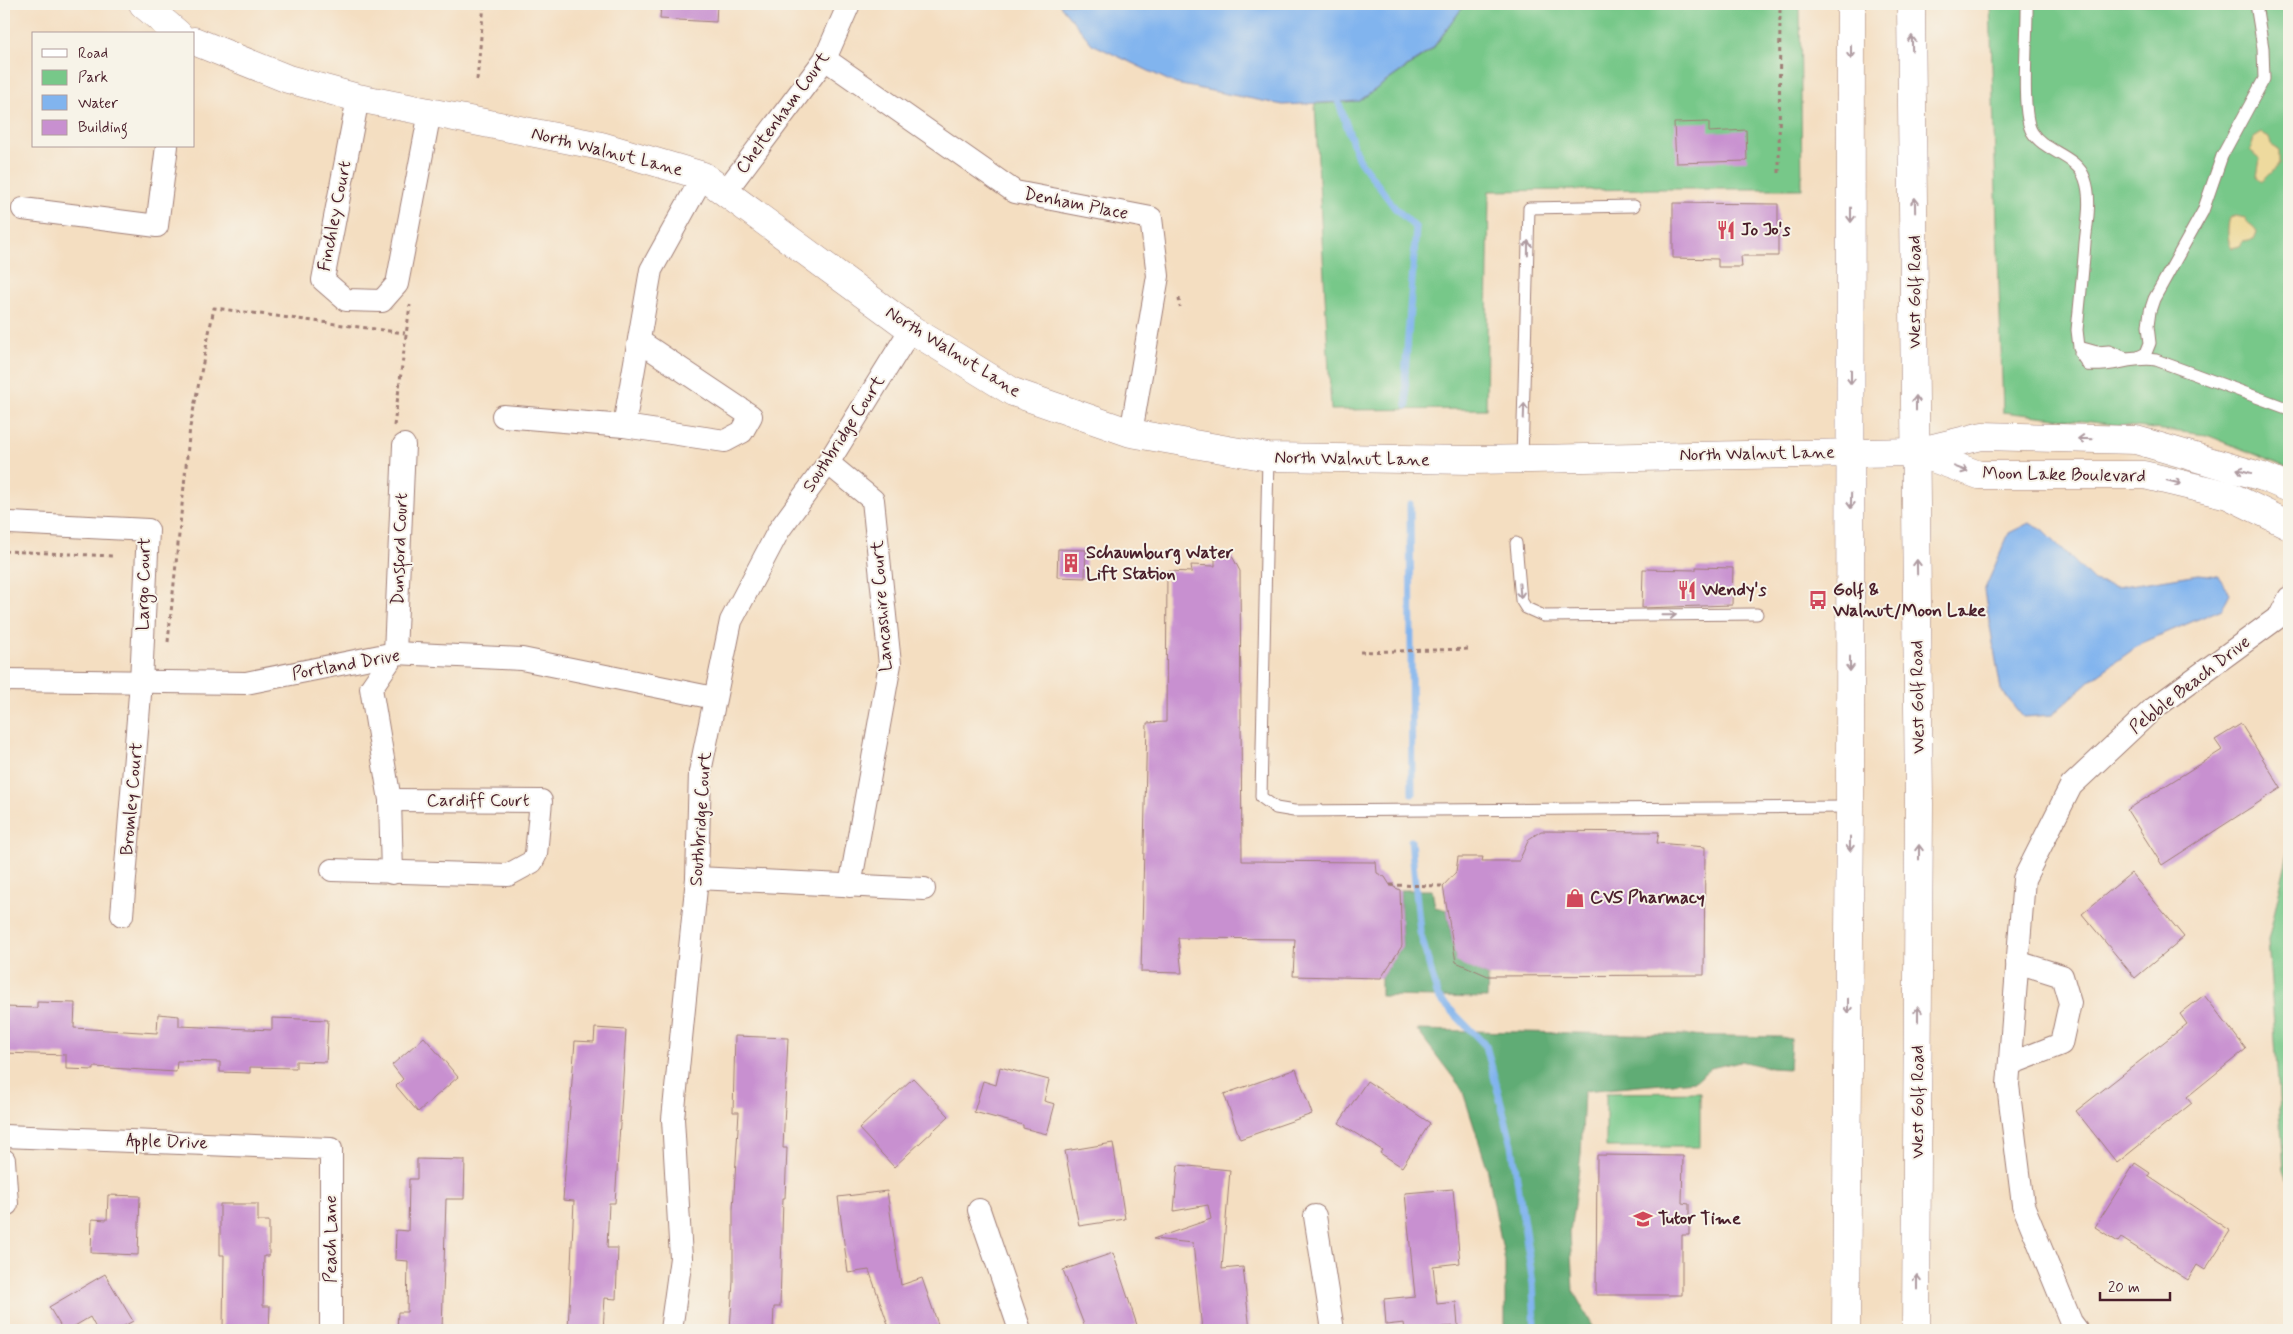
<svg xmlns="http://www.w3.org/2000/svg" width="2293" height="1334" viewBox="0 0 2293 1334" font-family="Mynerve,sans-serif">
  <rect width="100%" height="100%" fill="#f7f3e8"/>
  <filter id="ink" filterUnits="userSpaceOnUse"><feTurbulence type="fractalNoise" baseFrequency=".02" numOctaves="2"/><feDisplacementMap in="SourceGraphic" scale="10" xChannelSelector="R" yChannelSelector="G"/><feConvolveMatrix kernelMatrix="1 2 1 2 8 2 1 2 1" color-interpolation-filters="sRGB"/></filter>
  <filter id="wash" filterUnits="userSpaceOnUse"><feTurbulence type="fractalNoise" baseFrequency=".0096" numOctaves="4" result="noise"/><feDisplacementMap in="SourceGraphic" scale="20" xChannelSelector="R" yChannelSelector="G"/><feGaussianBlur stdDeviation="1.12" result="paint"/><feColorMatrix in="noise" values="0 0 0 0 0 0 0 0 0 0 0 0 0 0 0 0 0 1.4 0 .05"/><feComposite in="paint" operator="in"/></filter>
  <g filter="url(#wash)">
    <rect width="100%" height="100%" fill="#f4dec1"/>
    <!-- green -->
    <g fill="#77c889" stroke="#60745a">
      <polygon points="1465,4 1800,4 1802,189 1658,189 1489,191 1486,409 1331,410 1315,104 1359,101 1432,50"/>
      <polygon points="1990,4 2289,4 2289,468 2207,435 2003,412"/>
      <polygon points="2289,848 2289,1184 2284,1169 2268,941"/>
      <polygon points="1700,1092 1700,1147 1606,1147 1606,1093"/>
    </g>
    <!-- forest -->
    <g fill="#61ac75" stroke="#566650">
      <polygon points="1400,890 1432,890 1435,907 1447,910 1456,961 1488,976 1487,998 1381,996 1381,978 1402,946"/>
      <polygon points="1417,1030 1781,1037 1791,1039 1789,1069 1771,1068 1740,1061 1711,1068 1695,1081 1584,1091 1581,1155 1570,1233 1573,1291 1595,1330 1505,1330 1505,1261 1487,1167 1462,1089"/>
    </g>
    <!-- sand -->
    <g fill="#eeda9e" stroke="#9c7c64">
      <path d="M2262,133L2269,137L2271,145L2279,150V164C2277,167 2265,180 2262,181L2257,177L2260,159L2250,150L2254,138Z"/>
      <path d="M2236,216L2245,218C2248,225 2254,225 2257,232L2254,239L2243,241L2240,246L2232,248C2227,242 2227,226 2230,218Z"/>
    </g>
    <!-- water -->
    <g fill="#81b4ee" stroke="#666a8c">
      <polygon points="1059,4 1465,4 1432,49 1359,101 1283,105 1176,84 1092,44"/>
      <polygon points="2029,523 2043,530 2094,581 2117,587 2199,574 2218,576 2230,593 2222,609 2142,643 2092,679 2052,715 2023,717 2001,690 1984,591 2009,533"/>
    </g>
    <g fill="none" stroke-linecap="round" stroke-linejoin="round">
      <!-- stream -->
      <g stroke="#81b4ee" stroke-width="7">
        <polyline points="1336,95 1358,158 1395,208 1416,228 1405,376 1407,406"/>
        <polyline points="1410,504 1412,794"/>
        <polyline points="1411,841 1420,932 1438,997 1486,1046 1512,1145 1533,1284 1535,1330"/>
      </g>
    </g>
    <g id="blocks">
      <!-- building -->
      <g fill="#c890d0">
        <polygon points="661,4 717,4 716,22 660,19"/>
        <polygon points="1709,122 1709,132 1746,130 1747,161 1676,163 1674,123"/>
        <polygon points="1673,203 1778,204 1778,256 1741,256 1742,267 1718,267 1718,259 1673,258"/>
        <polygon points="1058,549 1086,550 1085,578 1057,577"/>
        <polygon points="1215,554 1232,556 1240,571 1242,861 1376,862 1377,873 1385,877 1390,885 1400,890 1402,946 1381,978 1293,976 1295,939 1178,938 1182,973 1141,972 1147,723 1166,722 1167,571 1192,572 1191,565 1215,566"/>
        <polygon points="1696,567 1733,568 1732,605 1642,608 1643,569 1696,570"/>
        <polygon points="2241,724 2281,788 2162,865 2127,810 2222,750 2215,740"/>
        <polygon points="1541,831 1659,832 1657,843 1705,847 1704,975 1488,976 1456,962 1443,886 1456,872 1458,857 1483,857 1482,861 1519,861 1529,839"/>
        <polygon points="2131,873 2184,937 2135,978 2082,914"/>
        <polygon points="2204,995 2246,1049 2187,1097 2192,1103 2117,1163 2076,1111 2187,1024 2180,1014"/>
        <polygon points="37,1002 75,1003 74,1028 157,1033 158,1014 179,1016 179,1026 272,1030 272,1018 328,1020 326,1062 296,1061 296,1068 250,1067 250,1073 220,1072 220,1062 177,1061 176,1072 94,1067 94,1070 66,1069 66,1055 4,1053 4,1007 37,1008"/>
        <polygon points="595,1028 626,1030 615,1203 609,1203 607,1248 618,1248 616,1299 605,1298 603,1330 568,1330 574,1201 563,1200 575,1041 594,1042"/>
        <polygon points="735,1036 788,1038 783,1148 787,1148 785,1198 783,1198 780,1307 774,1307 773,1330 730,1330 733,1281 733,1209 739,1112 733,1112"/>
        <polygon points="424,1037 458,1077 418,1112 396,1086 403,1079 392,1065"/>
        <polygon points="1000,1067 1049,1080 1044,1101 1055,1104 1047,1134 1023,1128 1023,1125 974,1112 983,1081 996,1085"/>
        <polygon points="1296,1069 1312,1114 1240,1139 1224,1094"/>
        <polygon points="913,1078 949,1116 894,1167 859,1129"/>
        <polygon points="1367,1081 1430,1123 1402,1167 1380,1153 1382,1150 1339,1123"/>
        <polygon points="1113,1143 1125,1219 1079,1226 1065,1151"/>
        <polygon points="1597,1155 1683,1156 1682,1203 1689,1204 1689,1235 1682,1235 1682,1295 1596,1295"/>
        <polygon points="417,1159 465,1160 464,1199 446,1199 442,1330 397,1330 398,1312 407,1312 408,1261 395,1260 396,1230 408,1231 409,1179 417,1179"/>
        <polygon points="2135,1163 2150,1173 2148,1176 2230,1231 2205,1270 2197,1265 2188,1280 2121,1238 2118,1242 2095,1227"/>
        <polygon points="1178,1165 1230,1170 1222,1269 1243,1267 1250,1330 1202,1330 1193,1243 1153,1239 1211,1219 1208,1205 1174,1211"/>
        <polygon points="1453,1189 1460,1263 1433,1266 1437,1304 1456,1302 1458,1326 1442,1327 1442,1330 1405,1330 1404,1323 1386,1325 1384,1299 1415,1296 1405,1193"/>
        <polygon points="887,1191 901,1285 922,1278 940,1330 890,1330 869,1270 848,1273 838,1197"/>
        <polygon points="108,1195 140,1196 138,1255 91,1253 92,1219 107,1220"/>
        <polygon points="220,1204 258,1204 258,1221 269,1221 269,1256 264,1256 263,1306 270,1306 269,1330 223,1330 224,1255 220,1255"/>
        <polygon points="1113,1253 1137,1325 1121,1330 1086,1330 1063,1270"/>
        <polygon points="105,1274 133,1321 117,1330 97,1330 90,1317 68,1330 63,1330 49,1307"/>
      </g>
    </g>
  </g>
  <g filter="url(#ink)">
    <use href="#blocks" fill-opacity="0" stroke="#9f7e76" stroke-width="1"/>
    <g fill="none" stroke-linecap="round" stroke-linejoin="round">
      <!-- service casing -->
      <g stroke="#9f7e76" stroke-width="13">
        <g id="service">
          <path d="M2027,4C2028,30 2020,113 2032,132C2044,152 2077,155 2085,179C2092,198 2087,223 2085,243C2083,272 2080,301 2077,330L2079,347L2097,352L2109,351L2126,358L2138,357L2146,353L2150,343L2148,326L2150,311L2154,299L2203,211L2222,156L2264,79L2263,48L2256,4"/>
          <path d="M2090,355L2080,353L2088,365C2111,368 2134,356 2156,360L2289,409"/>
          <polyline points="2088,365 2088,359 2097,361 2120,360 2115,357"/>
          <polyline points="1268,457 1261,797 1276,808 1294,811 1850,807"/>
          <polyline points="1522,459 1529,208 1634,206"/>
          <polyline points="1516,543 1521,600 1526,608 1544,616 1757,614"/>
        </g>
      </g>
      <!-- minor casing -->
      <g stroke="#9f7e76" stroke-width="24">
        <g id="minor">
          <polyline points="825,59 1015,192 1151,218 1158,276 1131,433"/>
          <polyline points="358,98 323,280 346,300 382,301 397,284 430,112"/>
          <polyline points="725,192 825,59 849,4"/>
          <polyline points="23,209 157,226 167,146"/>
          <polyline points="503,416 624,426 725,441 742,432 751,416 639,341"/>
          <polyline points="624,426 651,270 703,176"/>
          <polyline points="828,463 873,500 890,664 850,886"/>
          <polyline points="10,523 148,530 141,682 122,915"/>
          <polyline points="4,680 246,683 395,653 522,659 714,698"/>
          <polyline points="332,870 508,875 532,862 536,854 541,801 390,800"/>
          <polyline points="392,873 390,800 371,688 395,653 404,445"/>
          <polyline points="697,878 924,889"/>
          <polyline points="2010,1064 2061,1044 2070,1003 2062,976 2017,962"/>
          <polyline points="4,1136 331,1149 331,1330"/>
          <polyline points="4,1160 7,1204"/>
          <polyline points="979,1210 1020,1330"/>
          <polyline points="1315,1216 1333,1330"/>
          <polyline points="671,1330 681,1258 673,1119 697,878 700,772 731,621 779,530 828,463 911,329"/>
          <polyline points="2077,1330 2071,1322 2023,1205 2008,1085 2024,879 2071,786 2153,709 2280,616 2289,598"/>
        </g>
      </g>
      <!-- tertiary casing -->
      <g stroke="#9f7e76" stroke-width="29">
        <g id="tertiary">
          <polyline points="143,4 178,34"/>
          <polyline points="194,41 288,79 358,98 601,146 703,176 911,329 1013,392 1131,433 1268,457 1472,460 1916,452 1982,436 2136,440 2263,477 2289,488"/>
          <polyline points="1916,452 1979,475 2144,475 2228,495 2289,525"/>
        </g>
      </g>
      <!-- primary casing -->
      <g stroke="#9f7e76" stroke-width="29">
        <g id="primary">
          <polyline points="1911,4 1919,804 1916,1330"/>
          <polyline points="1846,1330 1850,807 1851,4"/>
        </g>
      </g>
      <!-- path -->
      <g stroke="#9f7e76" stroke-width="3" stroke-dasharray="4 4" stroke-linecap="butt">
        <polyline points="477,80 484,4"/>
        <polyline points="1779,173 1780,4"/>
        <polyline points="1179,298 1180,307"/>
        <polyline points="4,377 4,382"/>
        <polyline points="394,426 410,305"/>
        <polyline points="4,551 113,556"/>
        <polyline points="168,642 190,427 214,308 405,333"/>
        <polyline points="1360,652 1470,649"/>
        <polyline points="1390,885 1443,886"/>
      </g>
      <!-- service -->
      <use href="#service" stroke="#fff" stroke-width="11"/>
      <!-- minor -->
      <use href="#minor" stroke="#fff" stroke-width="22"/>
      <!-- tertiary -->
      <use href="#tertiary" stroke="#fff" stroke-width="28"/>
      <!-- primary -->
      <use href="#primary" stroke="#fff" stroke-width="28"/>
    </g>
    <!-- one-way arrows -->
    <defs><path id="oneway-shaft" d="M-6 0H5M1.5-3L5.5 0L1.5 3" fill="none" stroke-width="1.6" stroke-linecap="round" stroke-linejoin="round" transform="scale(1.25)"/></defs>
    <g stroke="#ae9aa0">
      <use href="#oneway-shaft" transform="translate(1912 43) rotate(-91)"/>
      <use href="#oneway-shaft" transform="translate(1851 52) rotate(90)"/>
      <use href="#oneway-shaft" transform="translate(1915 205) rotate(-91)"/>
      <use href="#oneway-shaft" transform="translate(1851 215) rotate(90)"/>
      <use href="#oneway-shaft" transform="translate(1528 248) rotate(-89)"/>
      <use href="#oneway-shaft" transform="translate(1851 377) rotate(90)"/>
      <use href="#oneway-shaft" transform="translate(1916 403) rotate(-90)"/>
      <use href="#oneway-shaft" transform="translate(1524 411) rotate(-88)"/>
      <use href="#oneway-shaft" transform="translate(2085 439) rotate(-178)"/>
      <use href="#oneway-shaft" transform="translate(1961 469) rotate(21)"/>
      <use href="#oneway-shaft" transform="translate(2244 471) rotate(-164)"/>
      <use href="#oneway-shaft" transform="translate(2174 482) rotate(13)"/>
      <use href="#oneway-shaft" transform="translate(1851 501) rotate(91)"/>
      <use href="#oneway-shaft" transform="translate(1917 567) rotate(-91)"/>
      <use href="#oneway-shaft" transform="translate(1520 591) rotate(85)"/>
      <use href="#oneway-shaft" transform="translate(1669 615) rotate(-1)"/>
      <use href="#oneway-shaft" transform="translate(1850 664) rotate(90)"/>
      <use href="#oneway-shaft" transform="translate(1850 844) rotate(90)"/>
      <use href="#oneway-shaft" transform="translate(1919 852) rotate(-90)"/>
      <use href="#oneway-shaft" transform="translate(1848 1006) rotate(90)"/>
      <use href="#oneway-shaft" transform="translate(1918 1014) rotate(-90)"/>
      <use href="#oneway-shaft" transform="translate(1917 1282) rotate(-90)"/>
    </g>
  </g>
  <!-- icons -->
  <defs>
    <g id="restaurant-bare" transform="scale(1.5)"><path d="M-5-6h1v4h1v-4h1v4h1v-4h1v5L-1.5 .5V6h-2V.5L-5-1ZM5-6V6H3V1.5H1.5Q1.5-4 5-6Z" fill="#d1495b" stroke="#f7f3e8" stroke-width="2.5" paint-order="stroke"/></g>
    <g id="building-bare" transform="scale(1.5)"><path d="M-4-6H4V6H1V3H-1V6H-4ZM-2.5-4.3h1.7v1.8h-1.7ZM.8-4.3h1.7v1.8H.8ZM-2.5-1h1.7V.8h-1.7ZM.8-1h1.7V.8H.8Z" fill="#d1495b" stroke="#f7f3e8" stroke-width="2.5" paint-order="stroke"/></g>
    <g id="bus-bare" transform="scale(1.5)"><path d="M-5-6H5V4H4V6H2V4H-2V6H-4V4H-5ZM-3.5-4V0h7V-4ZM-3.5 1.2v1.5H-2V1.2ZM2 1.2v1.5H3.5V1.2Z" fill="#d1495b" stroke="#f7f3e8" stroke-width="2.5" paint-order="stroke"/></g>
    <g id="shop-bare" transform="scale(1.5)"><path d="M-5-2.5h2.3a2.7 3.5 0 0 1 5.4 0H5L5.5 6h-11ZM-1.5-2.5h3a1.5 2.3 0 0 0-3 0Z" fill="#d1495b" stroke="#f7f3e8" stroke-width="2.5" paint-order="stroke"/></g>
    <g id="school-bare" transform="scale(1.5)"><path d="M0-5L7-2L0 1L-7-2ZM-4 1L0 2.5L4 1V4Q0 6-4 4Z" fill="#d1495b" stroke="#f7f3e8" stroke-width="2.5" paint-order="stroke"/></g>
  </defs>
  <g fill-rule="evenodd">
    <use href="#restaurant-bare" x="1726" y="230"/>
    <use href="#building-bare" x="1071" y="563"/>
    <use href="#restaurant-bare" x="1687" y="590"/>
    <use href="#bus-bare" x="1818" y="600"/>
    <use href="#shop-bare" x="1575" y="898"/>
    <use href="#school-bare" x="1643" y="1219"/>
  </g>
  <g text-anchor="middle" dominant-baseline="central" stroke-width="4" stroke-linejoin="round" paint-order="stroke">
    <!-- street labels -->
    <g font-size="18" fill="#4a1f2b" stroke="#f7f3e8">
      <text transform="translate(783 113) rotate(-54)">Cheltenham Court</text>
      <text transform="translate(607 152) rotate(14)">North Walnut Lane</text>
      <text transform="translate(1076 204) rotate(11)">Denham Place</text>
      <text transform="translate(335 216) rotate(-79)">Finchley Court</text>
      <text transform="translate(1915 292) rotate(-90)">West Golf Road</text>
      <text transform="translate(953 352) rotate(32)">North Walnut Lane</text>
      <text transform="translate(844 434) rotate(-57)">Southbridge Court</text>
      <text transform="translate(1757 454) rotate(-1)">North Walnut Lane</text>
      <text transform="translate(1352 459) rotate(1)">North Walnut Lane</text>
      <text transform="translate(2064 475) rotate(1)">Moon Lake Boulevard</text>
      <text transform="translate(400 549) rotate(-88)">Dunsford Court</text>
      <text transform="translate(144 584) rotate(-89)">Largo Court</text>
      <text transform="translate(882 606) rotate(-94)">Lancashire Court</text>
      <text transform="translate(346 665) rotate(-10)">Portland Drive</text>
      <text transform="translate(2190 685) rotate(-38)">Pebble Beach Drive</text>
      <text transform="translate(1918 697) rotate(-91)">West Golf Road</text>
      <text transform="translate(132 799) rotate(-85)">Bromley Court</text>
      <text x="478" y="801">Cardiff Court</text>
      <text transform="translate(701 819) rotate(-86)">Southbridge Court</text>
      <text transform="translate(1918 1102) rotate(-90)">West Golf Road</text>
      <text transform="translate(167 1142) rotate(2)">Apple Drive</text>
      <text transform="translate(331 1239) rotate(-90)">Peach Lane</text>
    </g>
    <!-- poi labels -->
    <g font-size="18" font-weight="bold" fill="#4a1f2b" stroke="#f7f3e8" text-anchor="start">
      <text x="1741" y="230">Jo Jo's</text>
      <text x="1086" y="553">Schaumburg Water<tspan x="1086" dy="21">Lift Station</tspan></text>
      <text x="1702" y="590">Wendy's</text>
      <text x="1833" y="590">Golf &amp;<tspan x="1833" dy="21">Walnut/Moon Lake</tspan></text>
      <text x="1590" y="898">CVS Pharmacy</text>
      <text x="1658" y="1219">Tutor Time</text>
    </g>
  </g>
  <!-- margin -->
  <rect width="2293" height="1334" fill="none" stroke="#f7f3e8" stroke-width="20"/>
  <!-- legend -->
  <rect x="32" y="32" width="162" height="115" fill="#f7f3e8" stroke="#b29e9c"/>
  <rect x="42" y="49" width="25" height="8" fill="#ffffff" stroke="#b29e9c"/>
  <text x="78" y="58" font-size="15" fill="#4a1f2b">Road</text>
  <rect x="42" y="70" width="25" height="15" fill="#77c889" stroke="#b29e9c"/>
  <text x="78" y="82" font-size="15" fill="#4a1f2b">Park</text>
  <rect x="42" y="95" width="25" height="15" fill="#81b4ee" stroke="#b29e9c"/>
  <text x="78" y="108" font-size="15" fill="#4a1f2b">Water</text>
  <rect x="42" y="120" width="25" height="15" fill="#c890d0" stroke="#b29e9c"/>
  <text x="78" y="132" font-size="15" fill="#4a1f2b">Building</text>
  <!-- scale -->
  <path d="M2100 1292v8h70v-8" fill="none" stroke="#4a1f2b" stroke-width="2.5"/>
  <text x="2108" y="1292" font-size="15" fill="#4a1f2b" stroke="#f7f3e8" stroke-width="4" paint-order="stroke">20 m</text>
</svg>
